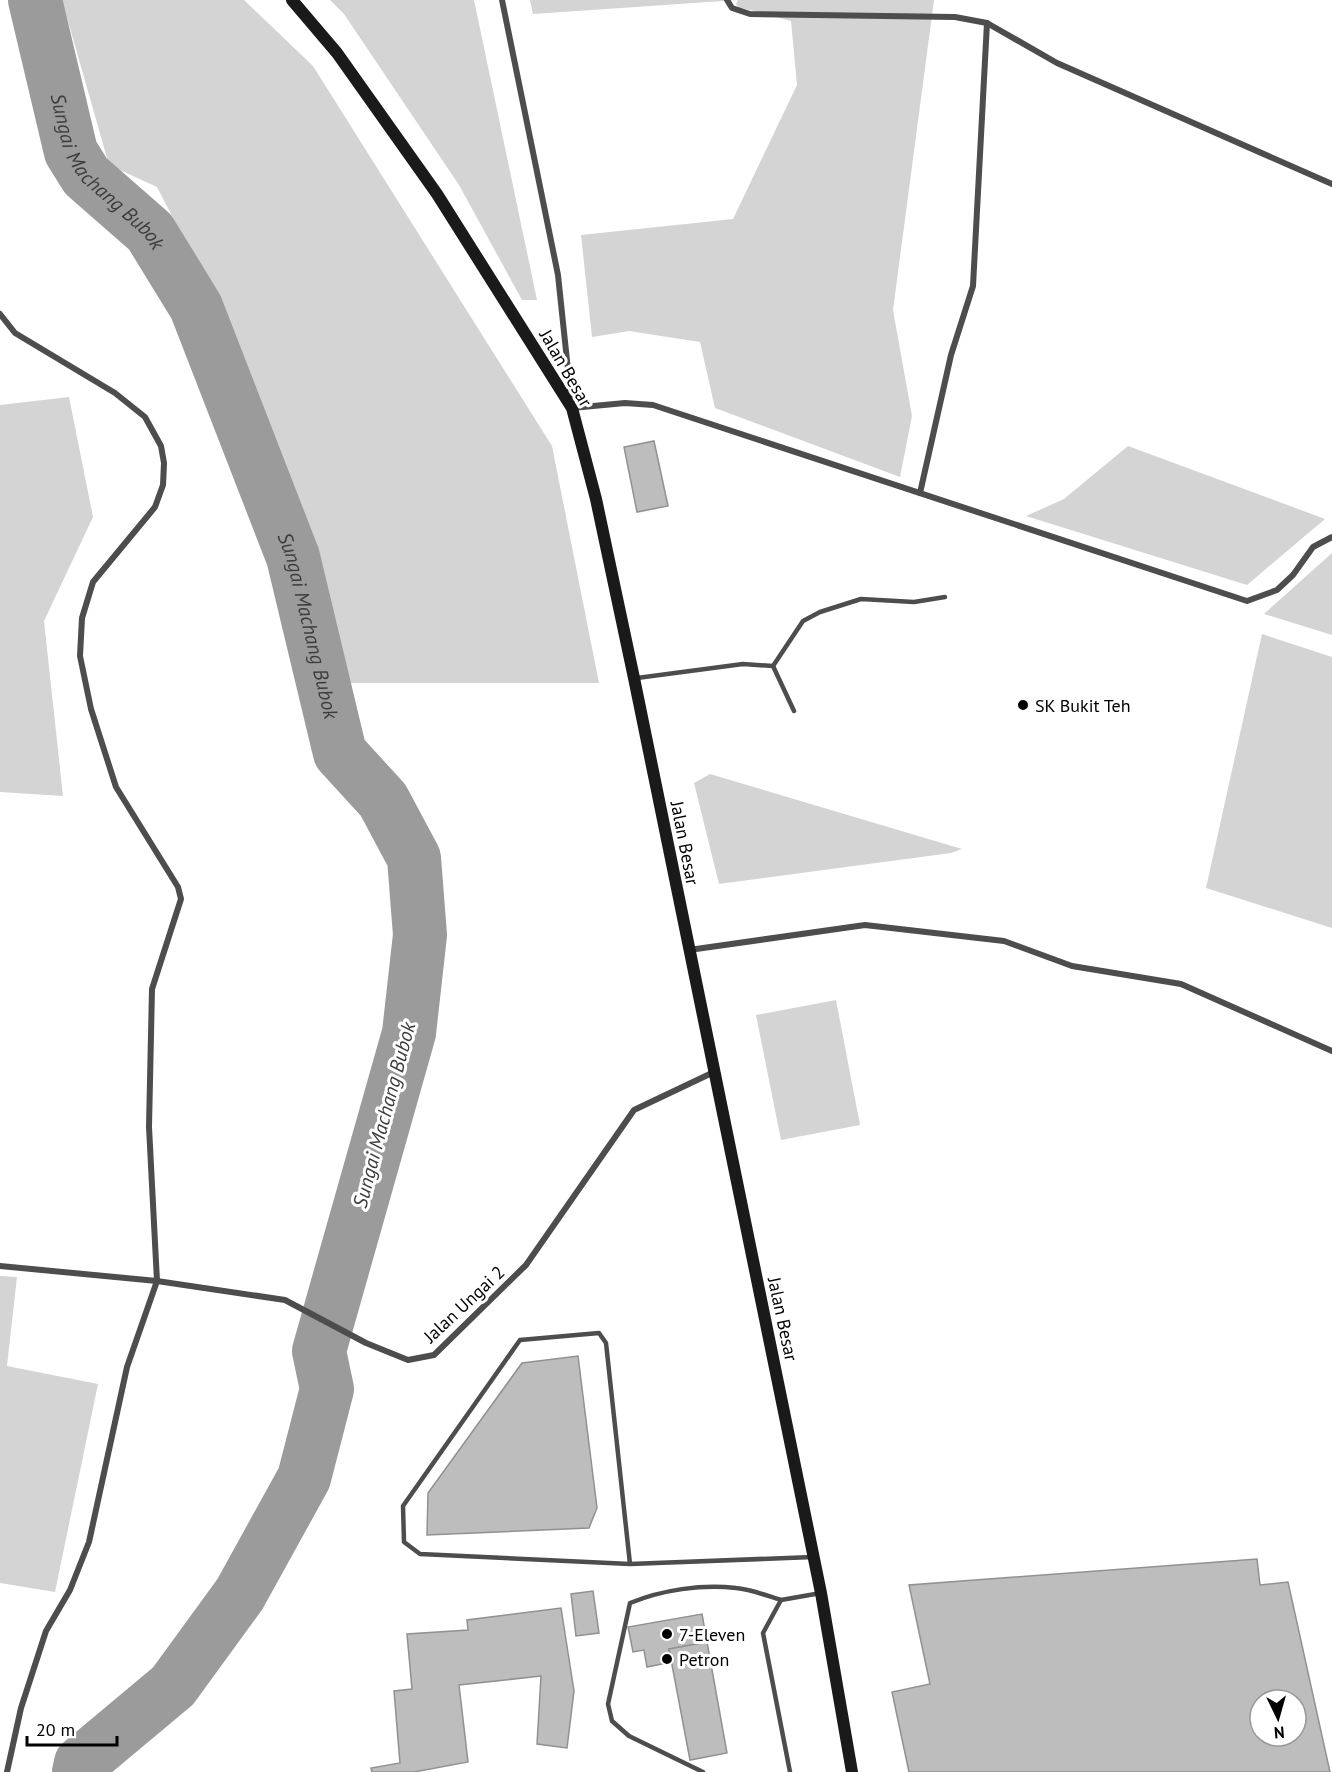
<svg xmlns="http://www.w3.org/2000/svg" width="1332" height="1772" viewBox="0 0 1332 1772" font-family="'PT Sans',sans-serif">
  <rect width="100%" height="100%" fill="#fff"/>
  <!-- green -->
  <g fill="#d4d4d4">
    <polygon points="62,0 244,0 313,66 552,446 599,683 351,683 219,307 157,187 109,165"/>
    <polygon points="330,0 474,0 537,300 522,300 459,185 344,14"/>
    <polygon points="530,0 934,0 893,310 912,416 900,477 715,408 700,342 629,331 592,337 581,235 733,219 797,85 791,21 738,7 736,4 738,0 533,14"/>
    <polygon points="69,397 93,517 44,621 63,796 0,792 0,405"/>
    <polygon points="1128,446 1325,519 1247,585 1026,516 1064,499"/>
    <polygon points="1332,553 1332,635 1264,614"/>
    <polygon points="1262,634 1332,657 1332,928 1206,888"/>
    <polygon points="710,774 962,849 951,853 719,884 694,783"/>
    <polygon points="836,1000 860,1125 781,1140 756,1015"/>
    <polygon points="0,1276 17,1277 7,1366 98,1384 55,1592 0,1583"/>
  </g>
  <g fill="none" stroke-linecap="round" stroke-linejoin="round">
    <!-- river -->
    <path stroke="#9b9b9b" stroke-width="54" id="s1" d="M35,0L71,152L86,176L150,232L196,307L293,557L340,753L383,800L414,858L420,935L409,1033L319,1351L327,1389L304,1478L240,1594L173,1686L81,1763L79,1772"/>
  </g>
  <!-- building -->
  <g fill="#bdbdbd" stroke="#919191" stroke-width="1.5" fill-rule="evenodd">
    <polygon points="654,441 668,506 637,512 624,447"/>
    <polygon points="578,1356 597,1508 589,1528 427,1535 428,1493 522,1363"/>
    <path d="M1257,1559L1260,1585L1288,1582L1330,1772H909L892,1692L930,1684L909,1585ZM1260,1700H1296V1736H1260Z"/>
    <polygon points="593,1591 599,1633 576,1636 571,1594"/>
    <polygon points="561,1608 574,1691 567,1748 537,1744 541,1676 459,1685 468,1762 414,1772 372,1772 371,1768 400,1763 394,1691 412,1689 407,1634 468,1630 467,1620"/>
    <polygon points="702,1614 707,1642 669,1649 672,1662 647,1667 644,1650 633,1652 628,1627"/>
    <polygon points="707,1642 727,1753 690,1760 669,1649"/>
  </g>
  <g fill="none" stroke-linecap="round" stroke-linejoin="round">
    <!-- lane -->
    <g stroke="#4d4d4d" stroke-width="4.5">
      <polyline points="773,666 803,621 820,612 861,599 914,602 945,597"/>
      <polyline points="637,678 743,664 773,666 794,711"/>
      <polyline points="630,1564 606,1343 599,1333 520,1340 403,1506 404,1542 420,1554 630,1564 813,1557"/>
      <path d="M703,1772L629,1736L612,1721L608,1704L630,1603C662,1590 701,1584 736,1588C751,1589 767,1596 781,1600"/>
      <polyline points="790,1772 763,1633 781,1600 821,1593"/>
    </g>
    <!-- street -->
    <g stroke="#4d4d4d" stroke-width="6">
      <polyline points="502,0 558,275 572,408 625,403 653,405 1247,601 1277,590 1293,575 1313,547 1332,537"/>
      <polyline points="727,0 732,8 750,14 955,17 987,23 1057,63 1332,184"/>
      <polyline points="0,314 15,333 115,393 145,417 161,446 164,463 163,485 155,507 93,582 82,618 80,656 91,709 116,787 178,887 181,899 152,989 149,1127 157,1281 127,1367 89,1542 70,1590 46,1631 21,1708 7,1772"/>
      <polyline points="920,493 951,355 973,286 987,23"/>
      <polyline points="689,950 865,925 1004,941 1072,966 1181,984 1332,1051"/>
      <polyline points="0,1266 157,1281 285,1300 366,1343 408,1360 434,1355 526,1265 634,1110 714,1072"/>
    </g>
    <!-- secondary -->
    <polyline stroke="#1a1a1a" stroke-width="12" points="292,0 337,53 437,194 572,408 596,499 634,678 821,1593 852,1772"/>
  </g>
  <!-- markers -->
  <g fill="#000" stroke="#fff" stroke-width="2">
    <circle cx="1023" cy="705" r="6"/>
    <circle cx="667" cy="1634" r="6"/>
    <circle cx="667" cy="1659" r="6"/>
  </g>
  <g text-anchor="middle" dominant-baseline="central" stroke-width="6" stroke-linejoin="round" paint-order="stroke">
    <!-- street labels -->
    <g font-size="18" fill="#000" stroke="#fff">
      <text transform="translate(566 368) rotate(60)">Jalan Besar</text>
      <text transform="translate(685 843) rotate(79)">Jalan Besar</text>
      <text transform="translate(464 1304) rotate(-43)">Jalan Ungai 2</text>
      <text transform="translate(783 1319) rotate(78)">Jalan Besar</text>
    </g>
    <!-- poi labels -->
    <g font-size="18" fill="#000" stroke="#fff" text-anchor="start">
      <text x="1035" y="705">SK Bukit Teh</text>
      <text x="679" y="1634">7-Eleven</text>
      <text x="679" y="1659">Petron</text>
    </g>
    <!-- water labels -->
    <g font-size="20" font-style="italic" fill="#3c3c3c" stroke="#fff">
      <text stroke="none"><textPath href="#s1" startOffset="192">Sungai Machang Bubok</textPath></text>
      <text stroke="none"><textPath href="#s1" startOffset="696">Sungai Machang Bubok</textPath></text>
      <text transform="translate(384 1115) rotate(-75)">Sungai Machang Bubok</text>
    </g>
  </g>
  <!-- north arrow -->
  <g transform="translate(1278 1718) rotate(175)"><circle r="28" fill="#ffffff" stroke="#999999" stroke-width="1.5"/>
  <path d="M0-4.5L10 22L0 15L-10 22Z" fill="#000000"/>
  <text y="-9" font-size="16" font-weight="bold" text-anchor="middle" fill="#000000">N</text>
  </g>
  <!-- scale -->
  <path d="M27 1736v9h90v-9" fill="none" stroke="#000000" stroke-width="3"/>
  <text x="36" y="1736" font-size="18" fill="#000000" stroke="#ffffff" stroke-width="4.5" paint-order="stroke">20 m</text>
</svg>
